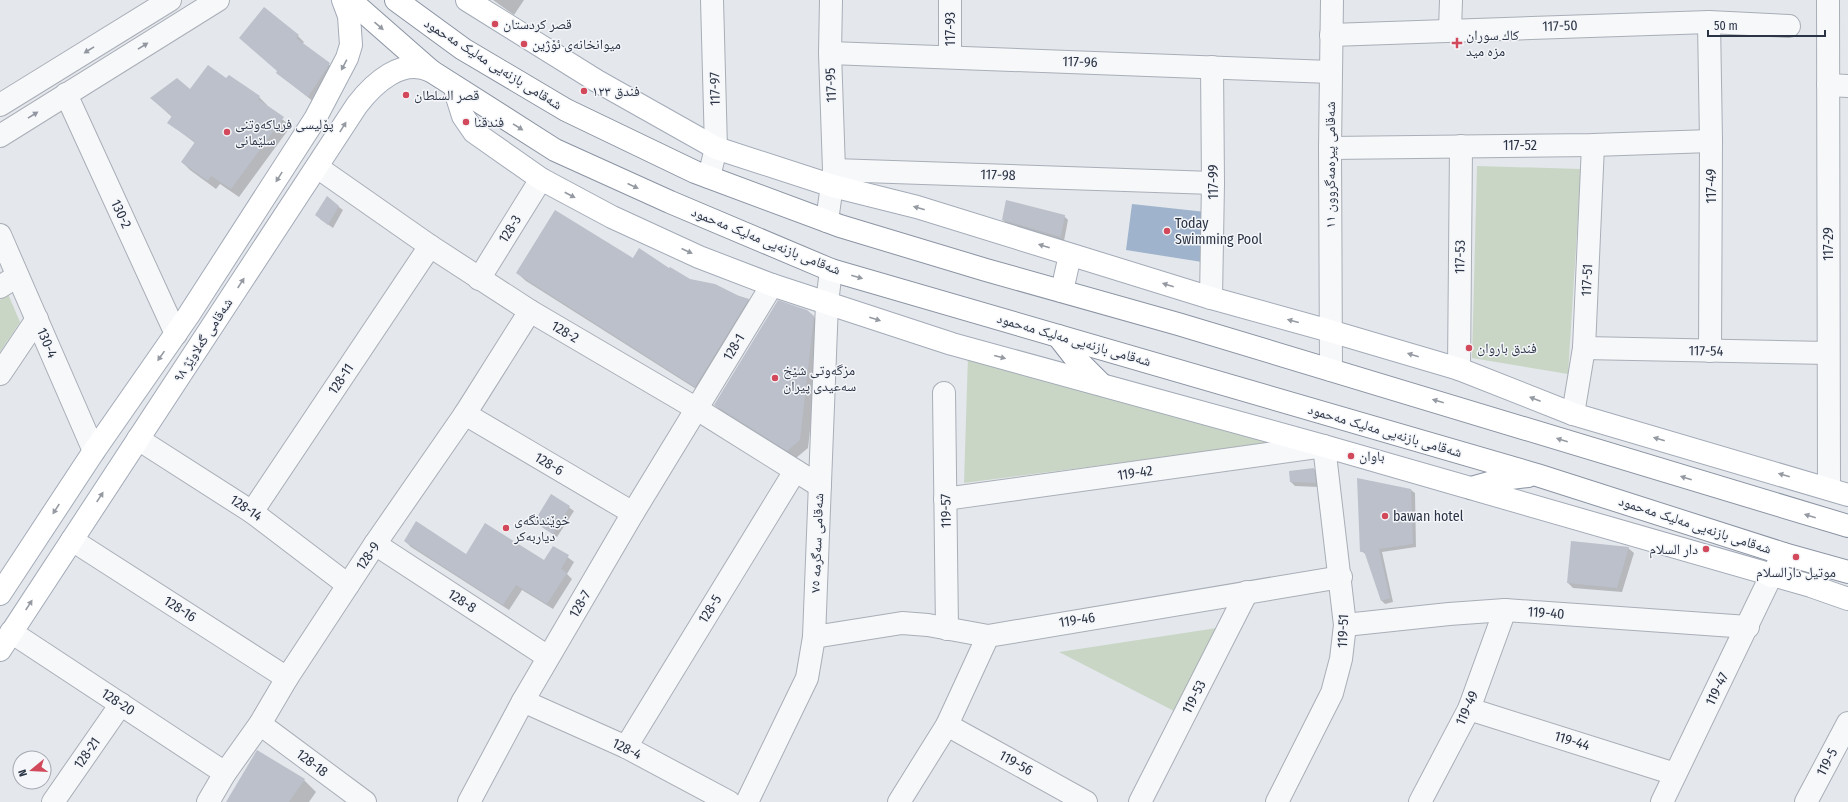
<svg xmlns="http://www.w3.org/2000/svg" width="1848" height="802" viewBox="0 0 1848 802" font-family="'Fira Sans Condensed','Noto Naskh Arabic',sans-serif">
  <rect width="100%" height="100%" fill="#e4e7ec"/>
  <!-- green -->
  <g fill="#c9d6c5">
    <polygon points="1477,166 1581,169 1568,374 1472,358"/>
    <polygon points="8,294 20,322 0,352 0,300"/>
    <polygon points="968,355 1274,443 964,483"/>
    <polygon points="1217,628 1176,712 1059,652"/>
  </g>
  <!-- water -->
  <polygon fill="#9fb4cc" points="1132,204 1206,212 1202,262 1126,250"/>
  <!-- shadow -->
  <g fill="#0003">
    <polygon points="493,0 524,0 514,15"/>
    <polygon points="265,8 298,36 304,42 302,44 336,70 314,102 277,73 278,71"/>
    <polygon points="227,79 259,97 267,105 266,107 291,126 239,197 220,184 216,189 190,170 182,162 195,143 169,123 172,117 151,98 191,91"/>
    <polygon points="327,198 343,210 333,228 320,219"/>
    <polygon points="1064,216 1068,220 1064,241 1007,224 1003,220"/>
    <polygon points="634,260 669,270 689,280 748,299 756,307 704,394 526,281 517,273"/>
    <polygon points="813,316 822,325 808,448 796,458 723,413 715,405"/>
    <polygon points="1314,469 1318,473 1319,487 1295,486 1291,482"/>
    <polygon points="1411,490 1415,493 1416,547 1382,552 1393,602 1385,604 1381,600 1367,555 1361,551"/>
    <polygon points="552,495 574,511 557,537 535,522"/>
    <polygon points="405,541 466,556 544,562 554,547 574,562 567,574 572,579 553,609 522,590 509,610 411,547"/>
    <polygon points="1628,548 1634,553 1622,592 1573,588 1568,583"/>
    <polygon points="304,780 316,792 309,802 228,802"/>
  </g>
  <!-- building -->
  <g fill="#bbc0ca">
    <polygon points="264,7 299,35 296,38 330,63 308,97 276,73 277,71 239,38"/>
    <polygon points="208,65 226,78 229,75 260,96 258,99 284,117 231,189 211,176 208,181 181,162 195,142 167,123 172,116 150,98 177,78 190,89"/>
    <polygon points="327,196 339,206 328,225 315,215"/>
    <polygon points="1006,200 1065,215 1061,237 1002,220"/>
    <polygon points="555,210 633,258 639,248 669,268 670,267 690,279 715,284 739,296 749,299 695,387 516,273"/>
    <polygon points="778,300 807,310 814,316 800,440 787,451 714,405"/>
    <polygon points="1314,468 1316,483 1290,482 1289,471"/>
    <polygon points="1357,478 1411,489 1413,544 1379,549 1390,598 1381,601 1364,551 1360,552"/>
    <polygon points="551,494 570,506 553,534 534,522"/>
    <polygon points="416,521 466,554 485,523 544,560 553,546 569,555 561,569 567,573 547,604 516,585 503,605 404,541"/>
    <polygon points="1571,541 1629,547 1617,588 1567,583"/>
    <polygon points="257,750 305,779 289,802 226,802"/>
  </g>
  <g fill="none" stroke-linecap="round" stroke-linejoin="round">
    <!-- minor casing -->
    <g stroke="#a9aeb7" stroke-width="24">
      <g id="minor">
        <polyline points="950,0 950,57"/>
        <polyline points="1828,0 1829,489"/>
        <polyline points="1709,22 1711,141 1710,351"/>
        <polyline points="1450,30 1451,0"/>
        <polyline points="1331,35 1709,22 1789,26"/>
        <polyline points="830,53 1331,72"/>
        <polyline points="1828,85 1848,86"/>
        <polyline points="66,94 176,334"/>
        <polyline points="0,105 170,0"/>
        <polyline points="0,136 218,0"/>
        <polyline points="1330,148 1593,145 1711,141"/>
        <polyline points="317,167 430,246 530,311 697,409 820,486"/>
        <polyline points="834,170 1213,183"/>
        <polyline points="709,177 716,148 712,0"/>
        <polyline points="827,221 834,170 830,53 831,0"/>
        <polyline points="0,235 94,451"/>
        <polyline points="479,279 541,179"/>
        <polyline points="0,287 17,276"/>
        <polyline points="1211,298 1213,183 1212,67"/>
        <polyline points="1584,348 1828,353"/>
        <polyline points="1459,369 1461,146"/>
        <polyline points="1331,370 1330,148 1332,0"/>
        <polyline points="0,374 37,319"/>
        <polyline points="944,393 947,629"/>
        <polyline points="465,414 633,513"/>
        <polyline points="1573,414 1584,348 1593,145"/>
        <polyline points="138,439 252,512 348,585"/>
        <polyline points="945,499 1324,446 1345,625 1341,659 1332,693 1277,802"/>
        <polyline points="252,512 430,246"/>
        <polyline points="72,540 287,678"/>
        <polyline points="375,544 548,657"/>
        <polyline points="1345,625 1449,614 1505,610 1748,627"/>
        <polyline points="11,632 225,773"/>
        <polyline points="814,637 902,623 928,625 988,636 1341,577"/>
        <polyline points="523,701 626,747 729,802"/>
        <polyline points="1469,709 1675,774"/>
        <polyline points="260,724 365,802"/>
        <polyline points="947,725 1086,802"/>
        <polyline points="626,747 795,471"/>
        <polyline points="53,802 121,704"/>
        <polyline points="208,802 225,773 260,724 287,678 375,544 465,414 530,311"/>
        <polyline points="469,802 523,701 633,513 772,285"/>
        <polyline points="747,802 807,678 814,637 827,303 831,270"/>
        <polyline points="899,802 947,725 988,636"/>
        <polyline points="1140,802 1247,592"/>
        <polyline points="1420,802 1469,709 1505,610"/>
        <polyline points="1662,802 1771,576"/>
        <polyline points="1806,802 1848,723"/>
      </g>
    </g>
    <!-- major casing -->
    <g stroke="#a3abb8" stroke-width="24">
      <g id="major">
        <polyline points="467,0 597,81 716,148 833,186 917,207 1211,298 1330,331 1459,369 1573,414 1848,495"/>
        <polyline points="455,87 457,97 463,116 474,132 541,179 612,217 699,257 772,285 952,344 1324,446 1811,586 1848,599"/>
        <polyline points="1062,291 1070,255"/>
        <polyline points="0,594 94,451 188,316 315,119 347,58 351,45 349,16 343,0"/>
        <path d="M0,650L357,105C374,83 402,57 431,71"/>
      </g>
    </g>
    <!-- highway casing -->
    <g stroke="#8b94a3" stroke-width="24">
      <g id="highway">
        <polyline points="350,0 431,71 555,150 670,202 831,270 1537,475 1784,554 1848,572"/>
        <polyline points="396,0 463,49 566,110 695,172 840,226 986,270 1178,324 1848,526"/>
        <polyline points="1058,336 1076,359 1101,384"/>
        <polyline points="1471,488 1503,479 1528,476"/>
        <polyline points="1771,576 1784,554"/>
      </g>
    </g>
    <!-- minor -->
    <use href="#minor" stroke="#f7f8fa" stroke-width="22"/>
    <!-- major -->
    <use href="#major" stroke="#fff" stroke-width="22"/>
    <!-- highway -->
    <use href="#highway" stroke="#fff" stroke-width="22"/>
  </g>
  <!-- one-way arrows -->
  <defs><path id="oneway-solid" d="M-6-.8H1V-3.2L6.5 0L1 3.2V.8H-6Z"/></defs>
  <g fill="#959aa2">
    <use href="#oneway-solid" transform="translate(379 26) rotate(41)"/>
    <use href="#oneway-solid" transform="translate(344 65) rotate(118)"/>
    <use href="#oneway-solid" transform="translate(343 127) rotate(-58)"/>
    <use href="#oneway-solid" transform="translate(518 127) rotate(32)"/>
    <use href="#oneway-solid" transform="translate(279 177) rotate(122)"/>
    <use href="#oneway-solid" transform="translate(633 186) rotate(24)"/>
    <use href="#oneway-solid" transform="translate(570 195) rotate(28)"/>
    <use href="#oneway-solid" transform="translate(919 208) rotate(-164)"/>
    <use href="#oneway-solid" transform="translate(1044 246) rotate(-163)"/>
    <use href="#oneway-solid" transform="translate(687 251) rotate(24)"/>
    <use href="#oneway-solid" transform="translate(857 277) rotate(16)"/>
    <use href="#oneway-solid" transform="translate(241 283) rotate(-57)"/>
    <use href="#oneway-solid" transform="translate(1168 285) rotate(-163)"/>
    <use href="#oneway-solid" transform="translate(875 319) rotate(18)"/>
    <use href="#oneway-solid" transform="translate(1293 321) rotate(-165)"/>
    <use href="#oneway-solid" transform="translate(1413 355) rotate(-163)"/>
    <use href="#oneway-solid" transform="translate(161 356) rotate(125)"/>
    <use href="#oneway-solid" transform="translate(1000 357) rotate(15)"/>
    <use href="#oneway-solid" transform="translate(1535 399) rotate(-159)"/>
    <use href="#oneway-solid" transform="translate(1438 401) rotate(-164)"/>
    <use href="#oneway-solid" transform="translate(1659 439) rotate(-164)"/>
    <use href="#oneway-solid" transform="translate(1562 440) rotate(-163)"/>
    <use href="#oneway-solid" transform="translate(1784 475) rotate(-164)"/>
    <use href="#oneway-solid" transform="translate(1686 478) rotate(-163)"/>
    <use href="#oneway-solid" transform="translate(100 497) rotate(-57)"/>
    <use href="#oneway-solid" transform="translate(56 509) rotate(123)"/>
    <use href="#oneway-solid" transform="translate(1810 516) rotate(-163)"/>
    <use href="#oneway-solid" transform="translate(29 605) rotate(-57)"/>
  </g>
  <g fill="#9196a0">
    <use href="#oneway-solid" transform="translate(143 46) rotate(-32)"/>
    <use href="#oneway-solid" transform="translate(89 50) rotate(148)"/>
    <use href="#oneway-solid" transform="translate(33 115) rotate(-32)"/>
  </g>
  <!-- markers -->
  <g fill="#d1495b" stroke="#f4f6f9" stroke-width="1.5">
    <circle cx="495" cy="24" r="4"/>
    <path d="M1455 37h4v4h4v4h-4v4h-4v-4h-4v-4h4z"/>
    <circle cx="524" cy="44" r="4"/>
    <circle cx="584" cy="91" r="4"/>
    <circle cx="406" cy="95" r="4"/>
    <circle cx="466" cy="122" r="4"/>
    <circle cx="227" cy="132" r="4"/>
    <circle cx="1167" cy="231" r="4"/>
    <circle cx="1469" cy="348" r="4"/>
    <circle cx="775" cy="378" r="4"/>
    <circle cx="1351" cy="456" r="4"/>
    <circle cx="1385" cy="516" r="4"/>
    <circle cx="506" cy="528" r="4"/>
    <circle cx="1706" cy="549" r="4"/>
    <circle cx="1796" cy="557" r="4"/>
  </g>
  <g text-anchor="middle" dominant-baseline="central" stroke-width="3" stroke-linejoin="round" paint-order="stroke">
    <!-- poi labels -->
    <g font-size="14" fill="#2b3445" stroke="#f4f6f9" text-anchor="start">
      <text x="503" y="24">قصر كردستان</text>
      <text x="1466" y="35">كاك سوران<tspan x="1466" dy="16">مزه ميد</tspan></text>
      <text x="532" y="44">میوانخانەی ئۆژین</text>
      <text x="592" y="91">فندق ١٢٣</text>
      <text x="414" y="95">قصر السلطان</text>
      <text x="474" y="122">فندقنا</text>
      <text x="235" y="124">پۆلیسی فریاکەوتنی<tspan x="235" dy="16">سلێمانی</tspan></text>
      <text x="1175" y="223">Today<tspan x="1175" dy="16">Swimming Pool</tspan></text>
      <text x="1477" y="348">فندق باروان</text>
      <text x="783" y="370">مزگەوتی شێخ<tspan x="783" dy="16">سەعیدی پیران</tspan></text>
      <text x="1359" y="456">باوان</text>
      <text x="1393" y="516">bawan hotel</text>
      <text x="514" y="520">خوێندنگەی<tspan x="514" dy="16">دیاربەکر</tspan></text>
      <text x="1698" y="549" text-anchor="end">دار السلام</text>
      <text x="1796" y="572" text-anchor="middle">موتيل دارالسلام</text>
    </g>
    <!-- street labels -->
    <g font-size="14" fill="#2b3445" stroke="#f4f6f9">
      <text transform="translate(1560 26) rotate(-2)">117-50</text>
      <text transform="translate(950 29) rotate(-90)">117-93</text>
      <text transform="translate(1080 62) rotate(2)">117-96</text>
      <text transform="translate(493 64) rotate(32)">شەقامی بازنەیی مەلیک مەحمود</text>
      <text transform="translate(831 85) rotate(-92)">117-95</text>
      <text transform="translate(715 89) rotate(-91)">117-97</text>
      <text x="1520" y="145">117-52</text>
      <text transform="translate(1330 165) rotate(-90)">شەقامی پیرەمەگروون ١١</text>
      <text transform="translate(998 175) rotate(2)">117-98</text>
      <text transform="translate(1213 182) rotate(-90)">117-99</text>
      <text transform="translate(1711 186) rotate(-90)">117-49</text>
      <text transform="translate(121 214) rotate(65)">130-2</text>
      <text transform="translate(510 229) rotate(-58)">128-3</text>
      <text transform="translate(766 241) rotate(22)">شەقامی بازنەیی مەلیک مەحمود</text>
      <text transform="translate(1828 244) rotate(-90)">117-29</text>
      <text transform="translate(1460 257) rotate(-89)">117-53</text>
      <text transform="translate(1587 280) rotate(-87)">117-51</text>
      <text transform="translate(565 332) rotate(30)">128-2</text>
      <text transform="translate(203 340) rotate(-57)">شەقامی گەلاوێژ ٩٨</text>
      <text transform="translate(1074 340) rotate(16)">شەقامی بازنەیی مەلیک مەحمود</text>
      <text transform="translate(47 343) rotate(67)">130-4</text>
      <text transform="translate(734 347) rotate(-59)">128-1</text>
      <text transform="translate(1706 351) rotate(1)">117-54</text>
      <text transform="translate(341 379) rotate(-56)">128-11</text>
      <text transform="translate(1385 431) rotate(16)">شەقامی بازنەیی مەلیک مەحمود</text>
      <text transform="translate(549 464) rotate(31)">128-6</text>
      <text transform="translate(1135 473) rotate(-8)">119-42</text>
      <text transform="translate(246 508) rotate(34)">128-14</text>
      <text transform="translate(946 511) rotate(-91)">119-57</text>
      <text transform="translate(1695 525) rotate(18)">شەقامی بازنەیی مەلیک مەحمود</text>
      <text transform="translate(817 543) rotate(-88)">شەقامی سەگرمە ٧٥</text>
      <text transform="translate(368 556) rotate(-56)">128-9</text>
      <text transform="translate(462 601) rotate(33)">128-8</text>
      <text transform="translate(580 604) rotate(-60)">128-7</text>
      <text transform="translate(180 609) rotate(33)">128-16</text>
      <text transform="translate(710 609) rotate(-58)">128-5</text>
      <text transform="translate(1546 613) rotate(4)">119-40</text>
      <text transform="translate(1077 620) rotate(-9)">119-46</text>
      <text transform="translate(1343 631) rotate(-88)">119-51</text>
      <text transform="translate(1717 689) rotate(-64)">119-47</text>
      <text transform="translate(1194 697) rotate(-63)">119-53</text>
      <text transform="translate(118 702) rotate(33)">128-20</text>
      <text transform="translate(1467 708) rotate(-66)">119-49</text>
      <text transform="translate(1572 741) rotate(17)">119-44</text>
      <text transform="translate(627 749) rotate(26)">128-4</text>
      <text transform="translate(87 753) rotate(-55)">128-21</text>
      <text transform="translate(1827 762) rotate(-62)">119-5</text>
      <text transform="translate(312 763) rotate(37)">128-18</text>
      <text transform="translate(1016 763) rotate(29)">119-56</text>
    </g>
  </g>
  <!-- north arrow -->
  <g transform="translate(32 770) rotate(252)"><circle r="19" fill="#f4f6f9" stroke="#a4a8b1"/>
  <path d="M0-3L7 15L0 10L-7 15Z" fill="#d1495b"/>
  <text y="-6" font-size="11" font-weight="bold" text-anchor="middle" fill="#2b3445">N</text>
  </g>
  <!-- scale -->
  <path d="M1708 30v6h117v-6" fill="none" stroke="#2b3445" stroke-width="2"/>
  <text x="1714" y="30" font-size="12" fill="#2b3445" stroke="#f4f6f9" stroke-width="3" paint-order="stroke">50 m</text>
</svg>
